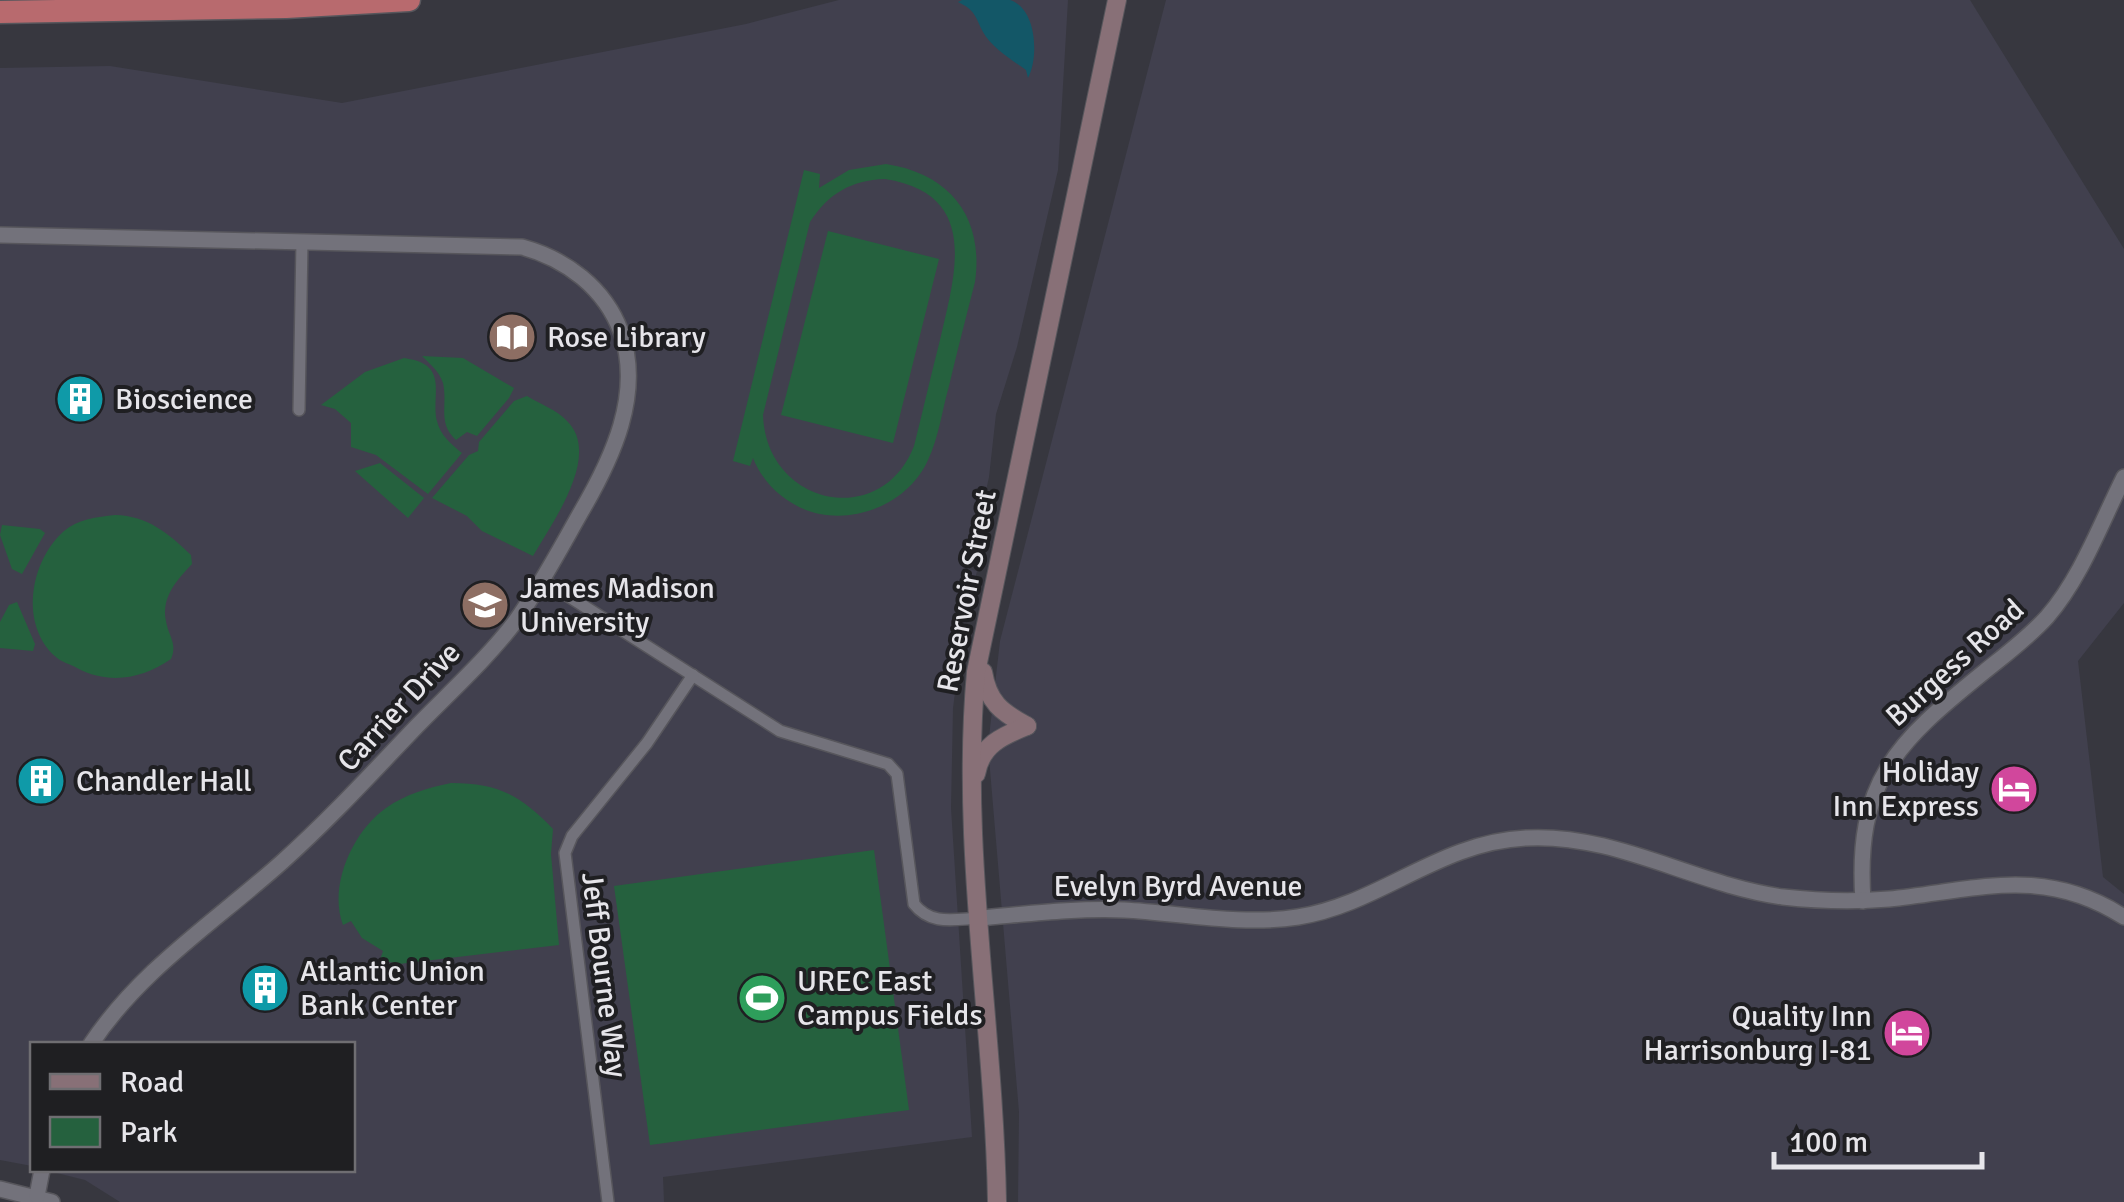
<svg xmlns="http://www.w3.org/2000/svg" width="2124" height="1202" viewBox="0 0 2124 1202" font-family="Signika,sans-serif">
  <rect width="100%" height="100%" fill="#37373f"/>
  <!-- built -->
  <g fill="#41404e">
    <polygon points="839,0 1068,0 1058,170 1017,347 996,414 989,477 969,569 977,571 962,639 953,708 951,808 972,1137 663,1177 664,1202 120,1202 85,1180 45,1170 352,1170 352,1044 32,1044 32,1166 0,1160 0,68 110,66 342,103 746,24"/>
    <polygon points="1166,0 1970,0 2124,249 2124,603 2078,661 2103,877 2124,894 2124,1202 1018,1202 1019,1112 988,746 1000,641"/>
  </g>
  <!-- green -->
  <g fill="#25613e" fill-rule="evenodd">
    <path d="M886,164C951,174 984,218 975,282C966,317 957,352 949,386C942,410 939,437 928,460C910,500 863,522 820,514C790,508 764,486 753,458L750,466L733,461L804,170L820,174L819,188L849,170ZM885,179C981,194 955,274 940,340C931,375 923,410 914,446C881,531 766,505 763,415L810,222C828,194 851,180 885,179Z"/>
    <polygon points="828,231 939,259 893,443 781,415"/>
    <path d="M422,356L463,358L514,388L509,398L477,436L467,432L456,440C437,423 448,405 443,383C439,371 430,364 422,356Z"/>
    <path d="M404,358C450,364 431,394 437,421C440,435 452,445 462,453L428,494L376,455L351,447V423L335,409L321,405L365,372Z"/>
    <path d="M527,396C540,404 557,410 567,421C602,455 552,523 533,556L482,531L467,516L432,498L469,455L478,451L479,442L514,401Z"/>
    <polygon points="380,463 424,498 408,518 355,471"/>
    <path d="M115,515C148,516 168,533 191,555L192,564C177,580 161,597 166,621C168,635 178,644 171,659C142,679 109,685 77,668C70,664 61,662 56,657C19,625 30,561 64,531C78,519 97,517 115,515Z"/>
    <polygon points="2,525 40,529 45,533 22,574 12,569 0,535"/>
    <polygon points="17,602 35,644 33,651 0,648 0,622 9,605"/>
    <path d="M451,783C498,783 520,795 553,829L551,854L559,945L399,964L380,960L383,951L362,938L351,921L343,925C328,886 353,831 386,808C406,794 427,788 451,783Z"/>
    <polygon points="874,850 909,1110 650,1145 614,886"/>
  </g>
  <!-- water -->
  <path fill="#135767" d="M962,0C975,0 997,0 1010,0C1037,9 1039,57 1028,78L1026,70C1012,60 991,47 983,32C975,16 975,10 958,2Z"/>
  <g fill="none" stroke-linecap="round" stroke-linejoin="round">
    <!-- minor casing -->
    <g stroke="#57565c" stroke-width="14">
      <g id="minor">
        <polyline points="299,410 302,242"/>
        <path d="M543,580L780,731L888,764L897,774L914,904C931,926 955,919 980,918"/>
        <polyline points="608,1202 565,853 572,836 647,743 693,675"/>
      </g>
    </g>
    <!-- tertiary casing -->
    <g stroke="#57565c" stroke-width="18">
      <g id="tertiary">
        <path d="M0,235L522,247C566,259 605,288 621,332C643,394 612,459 581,512C560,549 540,587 515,622C486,660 449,693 416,727C372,773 330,819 282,862C216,921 140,970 91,1044"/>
        <path d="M1863,901C1855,781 1896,743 1984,672C2005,655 2028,638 2047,617C2081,578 2101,523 2124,477"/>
        <path d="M980,918C1028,914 1075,908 1124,910C1180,913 1242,926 1298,917C1380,904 1439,842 1526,838C1616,833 1695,885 1783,897C1818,901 1854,902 1889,899C1977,890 2043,865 2124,917"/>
        <polyline points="0,1189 52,1202"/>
        <polyline points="37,1196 42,1170"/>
      </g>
    </g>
    <!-- secondary casing -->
    <g stroke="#57565c" stroke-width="20">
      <g id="secondary">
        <path d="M983,672C988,702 1001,712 1027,726"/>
        <path d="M976,774C981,745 1002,736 1027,726"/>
        <path d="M997,1202C994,1025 960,848 976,672L1117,0"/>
      </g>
    </g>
    <!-- motorway casing -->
    <g stroke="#57565c" stroke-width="25">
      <polyline id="motorway" points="0,12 286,7 409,0"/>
    </g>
    <!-- minor -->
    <use href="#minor" stroke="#73727b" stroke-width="11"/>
    <!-- tertiary -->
    <use href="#tertiary" stroke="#73727b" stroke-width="15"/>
    <!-- secondary -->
    <use href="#secondary" stroke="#887077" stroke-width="18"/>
    <!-- motorway -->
    <use href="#motorway" stroke="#b86a6e" stroke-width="22"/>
  </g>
  <!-- icons -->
  <defs>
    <g id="library-disc" transform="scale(2.5)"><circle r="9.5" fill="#8d6e63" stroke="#1f1f22"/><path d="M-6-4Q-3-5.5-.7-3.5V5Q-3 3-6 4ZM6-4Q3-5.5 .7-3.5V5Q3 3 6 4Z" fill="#fff"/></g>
    <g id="building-disc" transform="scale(2.5)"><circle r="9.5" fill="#0f9aa8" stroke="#1f1f22"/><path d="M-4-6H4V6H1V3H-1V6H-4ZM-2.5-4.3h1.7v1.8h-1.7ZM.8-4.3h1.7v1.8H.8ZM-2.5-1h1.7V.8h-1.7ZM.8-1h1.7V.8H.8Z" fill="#fff"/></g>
    <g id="university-disc" transform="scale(2.5)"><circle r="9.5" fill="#8d6e63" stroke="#1f1f22"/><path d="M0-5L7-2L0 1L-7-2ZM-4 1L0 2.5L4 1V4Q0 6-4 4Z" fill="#fff"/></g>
    <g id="hotel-disc" transform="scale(2.5)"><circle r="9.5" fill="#d1479c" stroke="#1f1f22"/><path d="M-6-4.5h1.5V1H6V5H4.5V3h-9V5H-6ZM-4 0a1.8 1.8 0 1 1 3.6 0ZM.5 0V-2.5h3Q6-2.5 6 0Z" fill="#fff"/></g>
    <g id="stadium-disc" transform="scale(2.5)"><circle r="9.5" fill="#2e9e5b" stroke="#1f1f22"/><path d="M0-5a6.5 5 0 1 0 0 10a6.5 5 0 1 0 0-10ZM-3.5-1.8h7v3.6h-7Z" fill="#fff"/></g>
  </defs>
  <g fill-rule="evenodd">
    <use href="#library-disc" x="512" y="337"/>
    <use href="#building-disc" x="80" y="399"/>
    <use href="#university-disc" x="485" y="605"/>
    <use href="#building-disc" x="41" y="781"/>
    <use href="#hotel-disc" x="2014" y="789"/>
    <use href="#building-disc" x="265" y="988"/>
    <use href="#stadium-disc" x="762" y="998"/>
    <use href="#hotel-disc" x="1907" y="1033"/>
  </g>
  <g text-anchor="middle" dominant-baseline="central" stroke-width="8" stroke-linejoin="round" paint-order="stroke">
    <!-- poi labels -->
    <g font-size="30" fill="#e6e5ea" stroke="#1f1f22" text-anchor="start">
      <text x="547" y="337">Rose Library</text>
      <text x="115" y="399">Bioscience</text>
      <text x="520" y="588">James Madison<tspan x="520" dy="34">University</tspan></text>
      <text x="1979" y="772" text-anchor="end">Holiday<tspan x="1979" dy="34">Inn Express</tspan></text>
      <text x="76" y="781">Chandler Hall</text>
      <text x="300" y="971">Atlantic Union<tspan x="300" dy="34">Bank Center</tspan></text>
      <text x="797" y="981">UREC East<tspan x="797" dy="34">Campus Fields</tspan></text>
      <text x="1872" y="1016" text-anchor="end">Quality Inn<tspan x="1872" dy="34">Harrisonburg I-81</tspan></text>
    </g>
    <!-- street labels -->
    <g font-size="30" fill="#e6e5ea" stroke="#1f1f22">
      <text transform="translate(967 591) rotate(-79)">Reservoir Street</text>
      <text transform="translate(1955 663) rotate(-42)">Burgess Road</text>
      <text transform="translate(399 707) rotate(-47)">Carrier Drive</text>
      <text x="1178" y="886">Evelyn Byrd Avenue</text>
      <text transform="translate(604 975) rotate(83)">Jeff Bourne Way</text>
    </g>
  </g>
  <!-- legend -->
  <rect x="30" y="1042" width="325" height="130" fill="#1f1f22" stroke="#6f6e72" stroke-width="2.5"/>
  <rect x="50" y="1074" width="50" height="15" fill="#887077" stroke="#6f6e72" stroke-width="2.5"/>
  <text x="120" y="1092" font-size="30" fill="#e6e5ea">Road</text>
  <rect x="50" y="1117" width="50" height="30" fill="#25613e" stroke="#6f6e72" stroke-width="2.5"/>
  <text x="120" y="1142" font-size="30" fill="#e6e5ea">Park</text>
  <!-- scale -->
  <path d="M1774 1152v15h208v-15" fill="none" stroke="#e6e5ea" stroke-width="5"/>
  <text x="1789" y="1152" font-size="30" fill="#e6e5ea" stroke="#1f1f22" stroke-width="8" paint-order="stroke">100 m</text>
</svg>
